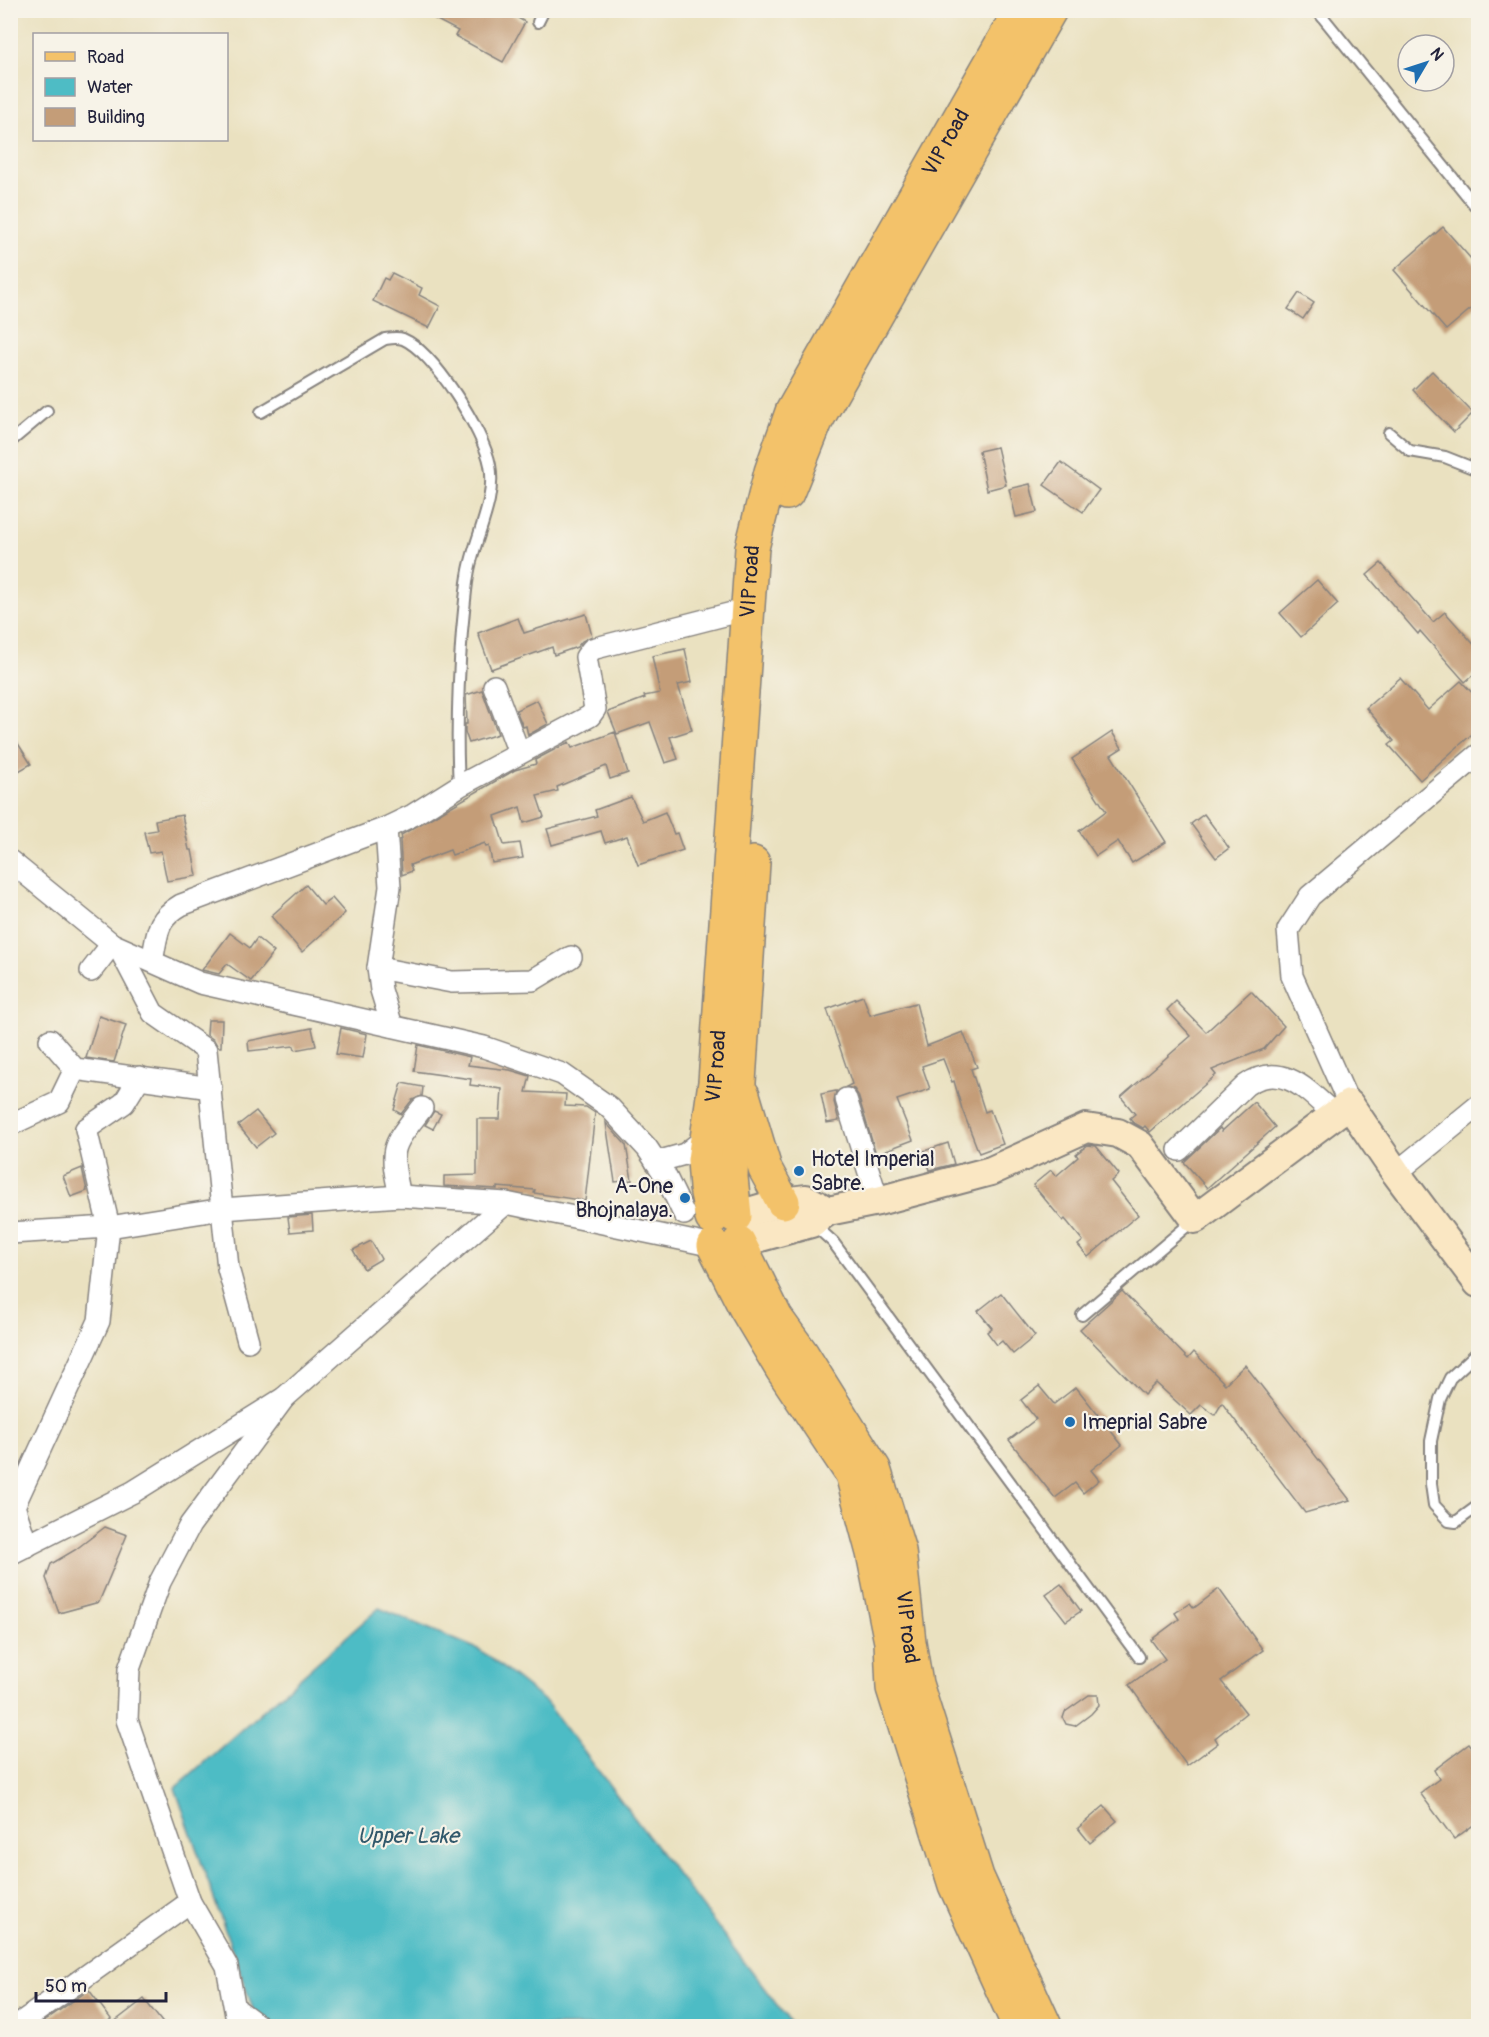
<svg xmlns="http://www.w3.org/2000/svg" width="1489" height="2037" viewBox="0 0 1489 2037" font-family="Pangolin,sans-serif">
  <rect width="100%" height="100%" fill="#f7f3e8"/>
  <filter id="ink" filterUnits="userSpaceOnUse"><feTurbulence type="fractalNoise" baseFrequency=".0167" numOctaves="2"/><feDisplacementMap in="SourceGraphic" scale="12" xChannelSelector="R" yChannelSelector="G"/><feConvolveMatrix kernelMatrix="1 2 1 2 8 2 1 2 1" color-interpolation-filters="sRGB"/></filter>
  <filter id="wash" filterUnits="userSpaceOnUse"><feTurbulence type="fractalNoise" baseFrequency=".008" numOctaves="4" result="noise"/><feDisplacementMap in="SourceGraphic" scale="24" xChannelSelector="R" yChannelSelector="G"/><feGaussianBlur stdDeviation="1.35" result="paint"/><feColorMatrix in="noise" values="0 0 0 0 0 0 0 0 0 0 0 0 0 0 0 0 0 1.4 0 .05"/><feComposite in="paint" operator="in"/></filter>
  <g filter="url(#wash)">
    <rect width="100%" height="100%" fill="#eae1c0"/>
    <!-- water -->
    <polygon fill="#4ebcc5" stroke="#386f80" stroke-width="1.5" points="379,1608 480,1650 546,1702 793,2026 259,2026 175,1788"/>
    <g id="blocks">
      <!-- building -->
      <g fill="#c49d78">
        <polygon points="418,10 504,10 525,22 503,62 455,36 458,31"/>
        <polygon points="1443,227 1479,268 1479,302 1446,330 1394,270"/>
        <polygon points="392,273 422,288 419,295 440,306 429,328 373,301 384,278 388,280"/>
        <polygon points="1299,293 1314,303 1303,319 1288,309"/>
        <polygon points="1432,371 1473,413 1454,432 1413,390"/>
        <polygon points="997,447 1006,485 987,490 979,451"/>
        <polygon points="1061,462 1099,490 1083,512 1044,485"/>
        <polygon points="1030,484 1037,512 1016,517 1009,489"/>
        <polygon points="1381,563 1433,622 1445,612 1479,650 1479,670 1465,682 1420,631 1418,634 1367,575"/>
        <polygon points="1317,580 1338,604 1301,637 1280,613"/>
        <polygon points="586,614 592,636 582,641 577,647 554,655 552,647 491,669 478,633 518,618 524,633"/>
        <polygon points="685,649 692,682 678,685 692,730 670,737 678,759 665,763 650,722 617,734 608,712 645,698 644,696 660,693 652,656"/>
        <polygon points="1400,678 1428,710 1461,681 1479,700 1479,728 1420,780 1389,745 1394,741 1366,708"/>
        <polygon points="482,690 498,734 469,743 465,732 465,724 467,724 466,695"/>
        <polygon points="537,700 548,724 528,735 526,726 523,727 516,710"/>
        <polygon points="10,731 31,764 10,776"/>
        <polygon points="615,732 628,773 610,779 606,766 557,787 558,791 537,796 544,817 524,823 520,807 495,816 504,845 520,843 523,858 492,863 489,846 486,847 485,843 452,855 450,850 410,865 412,871 402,875 400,840 402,839 401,835 515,770 536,764 535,760 569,742 572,748"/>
        <polygon points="1112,732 1122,748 1111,755 1166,842 1132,863 1118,841 1096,856 1079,831 1106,811 1072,759"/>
        <polygon points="631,797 643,821 665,812 674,834 677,833 683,850 638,865 627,836 605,843 601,831 552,845 547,829 597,816 595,810"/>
        <polygon points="1204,814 1229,848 1216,858 1191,824"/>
        <polygon points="182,815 189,850 192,850 197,876 167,881 161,851 149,853 144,832 157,830 155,820"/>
        <polygon points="306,885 323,905 332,898 345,913 302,952 271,916"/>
        <polygon points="230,933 250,948 257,938 274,952 251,981 227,964 219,974 202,970"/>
        <polygon points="1251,991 1284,1026 1264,1049 1212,1070 1216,1075 1150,1132 1145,1126 1143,1128 1134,1123 1130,1118 1135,1114 1121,1097 1191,1036 1167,1010 1176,1001 1206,1032"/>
        <polygon points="863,996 870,1015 916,1003 927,1046 963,1032 977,1067 971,1069 985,1112 990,1110 1003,1144 979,1153 962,1109 954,1081 952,1082 943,1059 922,1066 930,1089 897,1100 913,1140 876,1154 858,1095 854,1089 846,1087 852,1084 827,1009"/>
        <polygon points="99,1016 126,1025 114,1062 86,1058"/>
        <polygon points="208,1020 222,1020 221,1047 218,1047 214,1040 207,1035"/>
        <polygon points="312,1028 316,1046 295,1050 294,1046 249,1051 248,1041"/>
        <polygon points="341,1028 367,1034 363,1058 336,1054"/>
        <polygon points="418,1045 470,1057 468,1065 510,1070 530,1076 526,1092 566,1094 565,1106 586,1107 595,1113 585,1201 534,1193 535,1190 497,1187 497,1189 444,1186 444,1176 477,1175 477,1119 500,1119 502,1089 470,1085 471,1079 414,1071"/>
        <polygon points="402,1083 423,1087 422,1096 412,1100 401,1114 394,1110"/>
        <polygon points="836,1091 834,1102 839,1121 827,1123 821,1094"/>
        <polygon points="1254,1102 1275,1127 1207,1188 1184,1162 1220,1128 1222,1131"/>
        <polygon points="256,1111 274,1133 256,1147 238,1125"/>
        <polygon points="434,1111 441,1114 433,1129 425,1125"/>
        <polygon points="606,1123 626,1145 632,1180 615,1182"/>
        <polygon points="948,1143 954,1164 930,1170 924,1151"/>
        <polygon points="1088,1145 1096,1146 1119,1174 1111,1181 1138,1215 1088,1257 1078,1245 1083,1241 1065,1219 1063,1221 1033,1185 1051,1170 1056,1176 1078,1157 1076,1154"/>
        <polygon points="82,1168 87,1191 71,1197 63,1176"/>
        <polygon points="312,1215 313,1230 290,1232 288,1217"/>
        <polygon points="371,1241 381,1259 364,1269 353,1250"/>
        <polygon points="1122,1291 1188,1359 1194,1352 1225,1384 1245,1365 1350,1500 1305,1513 1222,1403 1215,1415 1201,1405 1191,1415 1156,1383 1144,1395 1080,1329"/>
        <polygon points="1001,1293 1035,1336 1013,1354 1002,1341 997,1345 987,1332 992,1328 978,1311"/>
        <polygon points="1039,1386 1054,1404 1076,1387 1122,1445 1091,1470 1099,1480 1083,1493 1075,1483 1055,1498 1009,1440 1036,1419 1021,1400"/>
        <polygon points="105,1527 127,1535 99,1602 59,1613 46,1578 51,1564 75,1550"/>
        <polygon points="1061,1584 1081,1611 1066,1621 1046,1595"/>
        <polygon points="1219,1589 1263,1650 1221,1681 1246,1713 1215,1738 1218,1743 1187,1766 1129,1685 1165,1659 1151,1640 1179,1619 1175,1613 1190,1603 1194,1608"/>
        <polygon points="1089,1695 1098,1695 1099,1705 1091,1714 1075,1726 1066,1724 1063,1718 1065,1712"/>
        <polygon points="1469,1744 1479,1756 1479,1821 1454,1839 1420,1793 1439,1779 1434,1770"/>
        <polygon points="1104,1806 1117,1821 1090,1843 1078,1828"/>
        <polygon points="89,1990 111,2019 102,2026 37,2026"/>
        <polygon points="144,1999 165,2026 109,2026"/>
      </g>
    </g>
  </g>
  <g filter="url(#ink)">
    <use href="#blocks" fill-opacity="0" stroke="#86827e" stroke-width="1.5"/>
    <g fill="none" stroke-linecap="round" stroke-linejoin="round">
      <!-- lane casing -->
      <g stroke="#86827e" stroke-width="14">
        <g id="lane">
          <polyline points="1317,10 1478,209"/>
          <polyline points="538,22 544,10"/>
          <path d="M261,412L385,339C392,338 397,337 403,339C434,352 484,432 490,465C497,502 473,540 468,576C465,594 464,613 462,631C458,684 456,733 459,786"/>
          <polyline points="1389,433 1410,451 1445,457 1478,470"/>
          <polyline points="10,442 47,411"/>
          <polyline points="812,1223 833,1242 1139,1657"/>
          <polyline points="1082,1315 1194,1220"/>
          <polyline points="1478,1352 1450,1378 1440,1399 1431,1441 1431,1484 1434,1505 1449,1521 1456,1522 1478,1506"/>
        </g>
      </g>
      <!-- street casing -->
      <g stroke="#86827e" stroke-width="24">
        <g id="street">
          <polyline points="494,686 519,753"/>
          <polyline points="386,828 390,887 378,968 381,990 392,1026"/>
          <polyline points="10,861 112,944 200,983 484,1047 562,1074 609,1107 647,1148 665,1175 684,1214"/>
          <polyline points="120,950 153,1013 206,1050 228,1268 248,1341"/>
          <path d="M152,961C158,934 155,920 181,905L386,828L413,815L459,786L590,716L595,709L586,657L592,649L748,609"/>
          <polyline points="378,968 452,982 533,980 571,957"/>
          <polyline points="91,971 112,944"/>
          <polyline points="50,1040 75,1069 211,1088"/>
          <polyline points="846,1099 878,1201"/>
          <polyline points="1349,1104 1292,976 1288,930 1310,896 1478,755"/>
          <polyline points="10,1125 59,1102 75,1069"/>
          <path d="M1179,1150L1246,1085C1282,1060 1308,1091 1335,1115"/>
          <polyline points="656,1162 685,1154 707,1137"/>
          <polyline points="1396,1173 1478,1106"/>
          <path d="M400,1196C389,1146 391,1148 422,1108"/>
          <polyline points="10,1233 109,1227 223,1209 400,1196 506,1203 714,1246"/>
          <polyline points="27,1546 14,1506 99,1321 109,1227 86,1129 124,1103 140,1077"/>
          <polyline points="10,1554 133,1492 284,1398 506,1203"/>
          <polyline points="236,2009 259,2026"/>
          <polyline points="16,2026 190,1902"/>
          <polyline points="238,2026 227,1966 190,1902 127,1720 129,1669 160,1582 190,1525 284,1398"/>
        </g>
      </g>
      <!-- secondary casing -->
      <g stroke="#86827e" stroke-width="32">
        <g id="secondary">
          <polyline points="735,1216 783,1202 806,1199 828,1211"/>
          <polyline points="739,1243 811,1223 828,1211 878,1201 991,1171 1086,1128 1118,1133 1140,1145 1195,1219 1349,1104 1396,1173 1478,1283"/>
        </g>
      </g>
      <!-- primary casing -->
      <g stroke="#86827e" stroke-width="36">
        <g id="primary">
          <polyline points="787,493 816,421 1050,10"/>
          <polyline points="743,1095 765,1169 783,1202"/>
          <polyline points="735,1216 731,1177 732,1144 739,1082 753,863"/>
          <path id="s1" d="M712,1218L706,1188L704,1160L715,1082L752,548L771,472L792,412L1021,10"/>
          <path id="s2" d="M739,1243L776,1318L802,1354L874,1469L899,1551L909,1642L916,1684L977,1877L1045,2026"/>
          <polyline points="714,1246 745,1307 782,1369 852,1474 873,1553 891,1642 893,1688 955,1885 1019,2026"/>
        </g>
      </g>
      <!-- lane -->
      <use href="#lane" stroke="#fff" stroke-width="10"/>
      <!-- street -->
      <use href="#street" stroke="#fff" stroke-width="21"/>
      <!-- secondary -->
      <use href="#secondary" stroke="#fae7c3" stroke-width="28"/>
      <!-- primary -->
      <use href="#primary" stroke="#f3c26a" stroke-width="33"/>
    </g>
  </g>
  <!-- markers -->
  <g fill="#1f6fb2" stroke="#f7f3e8" stroke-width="2">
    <circle cx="799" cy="1171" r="6"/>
    <circle cx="685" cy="1198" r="6"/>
    <circle cx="1070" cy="1422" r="6"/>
  </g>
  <g text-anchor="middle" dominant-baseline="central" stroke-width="4.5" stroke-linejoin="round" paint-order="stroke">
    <!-- street labels -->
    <g font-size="21" fill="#22223b" stroke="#f7f3e8">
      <text stroke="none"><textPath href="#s1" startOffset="1125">VIP road</textPath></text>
      <text stroke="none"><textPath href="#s1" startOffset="639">VIP road</textPath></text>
      <text stroke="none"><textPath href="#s1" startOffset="153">VIP road</textPath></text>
      <text stroke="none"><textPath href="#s2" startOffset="426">VIP road</textPath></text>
    </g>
    <!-- poi labels -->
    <g font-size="21" fill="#22223b" stroke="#f7f3e8" text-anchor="start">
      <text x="811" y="1159">Hotel Imperial<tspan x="811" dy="24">Sabre.</tspan></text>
      <text x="673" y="1186" text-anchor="end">A-One<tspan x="673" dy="24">Bhojnalaya.</tspan></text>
      <text x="1082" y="1422">Imeprial Sabre</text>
    </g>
    <!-- water labels -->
    <g font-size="22" font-style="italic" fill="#31586b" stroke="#f7f3e8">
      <text x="408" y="1836">Upper Lake</text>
    </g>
  </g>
  <!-- margin -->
  <rect width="1489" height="2037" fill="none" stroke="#f7f3e8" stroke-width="36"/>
  <!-- legend -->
  <rect x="33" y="33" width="195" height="108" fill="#f7f3e8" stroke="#a29fa3" stroke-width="1.5"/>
  <rect x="45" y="52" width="30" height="9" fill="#f3c26a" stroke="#a29fa3" stroke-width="1.5"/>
  <text x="87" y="63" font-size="18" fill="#22223b">Road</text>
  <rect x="45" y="78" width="30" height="18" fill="#4ebcc5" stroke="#a29fa3" stroke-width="1.5"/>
  <text x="87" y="93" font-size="18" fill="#22223b">Water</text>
  <rect x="45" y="108" width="30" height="18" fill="#c49d78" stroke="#a29fa3" stroke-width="1.5"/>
  <text x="87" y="123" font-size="18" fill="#22223b">Building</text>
  <!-- north arrow -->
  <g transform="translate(1426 63) rotate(51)"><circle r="28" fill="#f7f3e8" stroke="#a29fa3" stroke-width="1.5"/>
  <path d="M0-4.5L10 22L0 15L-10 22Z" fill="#1f6fb2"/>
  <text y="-9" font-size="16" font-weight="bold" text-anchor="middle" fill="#22223b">N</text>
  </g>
  <!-- scale -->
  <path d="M36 1992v9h130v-9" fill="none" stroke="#22223b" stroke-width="3"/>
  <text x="45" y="1992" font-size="18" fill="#22223b" stroke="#f7f3e8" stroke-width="4.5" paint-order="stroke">50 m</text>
</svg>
